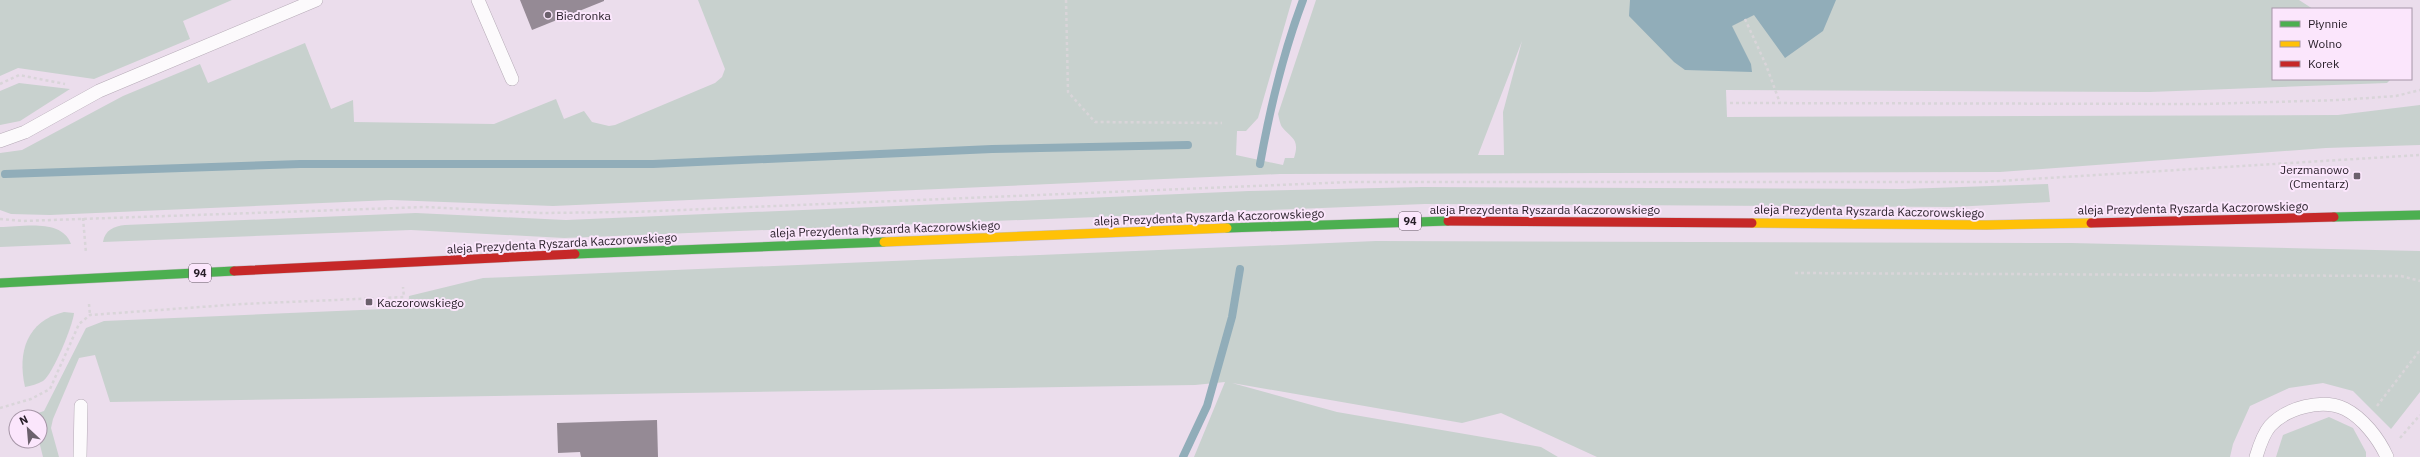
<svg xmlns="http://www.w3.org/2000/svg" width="2420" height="457" viewBox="0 0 2420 457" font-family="'IBM Plex Sans',sans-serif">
  <rect width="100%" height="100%" fill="#ebddec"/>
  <!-- green -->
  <g fill="#c8d1ce" fill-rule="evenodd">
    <polygon points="0,0 232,0 183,21 190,39 94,79 18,68 0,76"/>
    <path d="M698,0H1292L1258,118L1246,131H1237L1236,155L1283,165L1285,158H1294C1300,139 1292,139 1282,127C1280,124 1279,118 1278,114L1316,0H2299L2313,9H2273V79H2391L2387,83L2150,92L1726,90L1727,117L2338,115L2420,105V145L2326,148L2000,172L1280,174L553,206L391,200L50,215L11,214L0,210V153L22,150L123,96L200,64L208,83L305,43L331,109L353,100L354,122L494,124L556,99L564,119L584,111L592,122L609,126L615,125L715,83L722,77L725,69ZM1522,41L1503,112L1504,155H1478Z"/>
    <polygon points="19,83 70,89 20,121 0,125 0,91"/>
    <path d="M2048,184L2050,202L1953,207L1425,204L564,238L411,230L103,242C105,230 114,226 125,225L416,213L566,220L1249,191L1422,187L1904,189Z"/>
    <path d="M0,227C22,227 62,218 71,244L0,247Z"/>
    <polygon points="1376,241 2071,243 2420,251 2420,392 2391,429 2353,391 2323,383 2289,388 2250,406 2233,444 2230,457 1597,457 1501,413 1462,423 1232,383 1337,412 1541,447 1558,457 1194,457 1225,382 1195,385 110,402 95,355 79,358 53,419 51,428 59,457 43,457 39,441 40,417 32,415 44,411 86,328 104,321 408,308 409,296 483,278"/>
    <path d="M64,312L74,313C73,325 53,374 43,381C38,384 31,386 25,387C17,352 27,321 64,312Z"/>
    <polygon points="2329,417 2353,428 2366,452 2366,457 2276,457 2283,435"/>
  </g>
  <!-- water -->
  <polygon fill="#91adb9" points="1630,0 1836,0 1823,31 1785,58 1754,15 1732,26 1751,64 1752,72 1685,70 1674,62 1629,16"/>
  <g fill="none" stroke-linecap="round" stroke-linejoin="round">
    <!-- stream -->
    <g stroke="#91adb9" stroke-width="8">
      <path d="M1260,164C1270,108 1283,53 1303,0"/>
      <polyline points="5,174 300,164 653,164 992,149 1188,145"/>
      <polyline points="1183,457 1207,406 1232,317 1240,269"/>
    </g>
  </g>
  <!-- building -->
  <g fill="#958a95">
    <polygon points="520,0 604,0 604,1 532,30"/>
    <polygon points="657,420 658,457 581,457 580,452 558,453 557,423"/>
  </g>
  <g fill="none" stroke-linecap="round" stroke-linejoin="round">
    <!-- lane casing -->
    <g stroke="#b5aab6" stroke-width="14">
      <g id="lane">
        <polyline points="478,0 512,79"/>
        <polyline points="0,141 25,132 99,91 316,0"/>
        <polyline points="80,457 81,406"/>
        <path d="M2256,457C2259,447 2263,434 2270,426C2286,408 2322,398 2345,409C2363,418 2379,439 2387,457"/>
      </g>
    </g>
    <!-- fast casing -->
    <g stroke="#c4bdc4" stroke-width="10">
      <g id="fast">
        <polyline points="2334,217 2420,215"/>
        <polyline points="1227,228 1448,221"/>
        <polyline points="575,254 884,242"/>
        <polyline points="0,283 234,271"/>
      </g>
    </g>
    <!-- slow casing -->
    <g stroke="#c4bdc4" stroke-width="10">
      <g id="slow">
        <polyline points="1752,223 1986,225 2091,223"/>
        <polyline points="884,242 1227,228"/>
      </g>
    </g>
    <!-- jam casing -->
    <g stroke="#c4bdc4" stroke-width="10">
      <g id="jam">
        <polyline points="1448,221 1752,223"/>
        <polyline points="2091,223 2334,217"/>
        <polyline points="234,271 575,254"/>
      </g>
    </g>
    <!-- path -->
    <g stroke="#d9d5d9" stroke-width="2.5" stroke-dasharray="3 3" stroke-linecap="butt">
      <polyline points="1066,0 1068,92 1095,122 1222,123"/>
      <polyline points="1745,19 1766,65 1780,103"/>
      <polyline points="0,84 19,75 65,84"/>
      <polyline points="1730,103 2205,104 2340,100 2396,96 2420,90"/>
      <polyline points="83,218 86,253"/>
      <polyline points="0,219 23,221 425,207 541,213 633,212 1349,182 1983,182 2420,155"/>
      <polyline points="1795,273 2401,276 2420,281"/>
      <polyline points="89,304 90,315"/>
      <polyline points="2377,406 2420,350"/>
      <polyline points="0,408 31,399 50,389 79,324 90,315 242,304 404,297 403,287"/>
      <polyline points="2400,438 2420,415"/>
    </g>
    <!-- lane -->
    <use href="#lane" stroke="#fcfafc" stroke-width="13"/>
    <!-- fast -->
    <use href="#fast" stroke="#4caf50" stroke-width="9"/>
    <!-- slow -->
    <use href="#slow" stroke="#ffc107" stroke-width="9"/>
    <!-- jam -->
    <use href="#jam" stroke="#c62828" stroke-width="9"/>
  </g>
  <!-- markers -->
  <g fill="#6b606c" stroke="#fbe6fc" stroke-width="1.5">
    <circle cx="548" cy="15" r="4"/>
    <rect x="2353" y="172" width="8" height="8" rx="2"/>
    <rect x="365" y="298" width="8" height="8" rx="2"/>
  </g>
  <g text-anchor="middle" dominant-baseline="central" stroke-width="4" stroke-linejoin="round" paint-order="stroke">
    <!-- shield labels -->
    <g fill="#fbe6fc" stroke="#665967" stroke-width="1">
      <rect x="1399" y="212" width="22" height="18" rx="3"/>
      <rect x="189" y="264" width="22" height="18" rx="3"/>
    </g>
    <g font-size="11" font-weight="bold" fill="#261d27">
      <text x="1410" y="221">94</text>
      <text x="200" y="273">94</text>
    </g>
    <!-- poi labels -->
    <g font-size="12" fill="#261d27" stroke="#fbe6fc" text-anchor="start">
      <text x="556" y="15">Biedronka</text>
      <text x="2349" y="169" text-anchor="end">Jerzmanowo<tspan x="2349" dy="14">(Cmentarz)</tspan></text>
      <text x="377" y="302">Kaczorowskiego</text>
    </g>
    <!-- street labels -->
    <g font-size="12" fill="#261d27" stroke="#fbe6fc">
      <text transform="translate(2193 208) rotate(-1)">aleja Prezydenta Ryszarda Kaczorowskiego</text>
      <text x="1545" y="209">aleja Prezydenta Ryszarda Kaczorowskiego</text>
      <text transform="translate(1869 211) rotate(1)">aleja Prezydenta Ryszarda Kaczorowskiego</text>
      <text transform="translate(1209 217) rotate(-2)">aleja Prezydenta Ryszarda Kaczorowskiego</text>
      <text transform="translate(885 229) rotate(-2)">aleja Prezydenta Ryszarda Kaczorowskiego</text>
      <text transform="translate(562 243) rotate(-3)">aleja Prezydenta Ryszarda Kaczorowskiego</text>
    </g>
  </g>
  <!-- legend -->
  <rect x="2272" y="8" width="140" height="72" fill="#fbe6fc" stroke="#a696a7"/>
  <rect x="2280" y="21" width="20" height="6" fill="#4caf50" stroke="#a696a7"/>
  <text x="2308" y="28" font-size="12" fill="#261d27">Płynnie</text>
  <rect x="2280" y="41" width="20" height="6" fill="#ffc107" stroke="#a696a7"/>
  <text x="2308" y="48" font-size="12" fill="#261d27">Wolno</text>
  <rect x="2280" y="61" width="20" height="6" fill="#c62828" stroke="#a696a7"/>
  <text x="2308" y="68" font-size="12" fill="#261d27">Korek</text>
  <!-- north arrow -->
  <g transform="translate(28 429) rotate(334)"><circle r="19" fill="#fbe6fc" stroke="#a696a7"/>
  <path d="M0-3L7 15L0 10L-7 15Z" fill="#6b606c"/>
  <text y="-6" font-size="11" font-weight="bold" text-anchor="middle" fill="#261d27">N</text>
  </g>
</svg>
